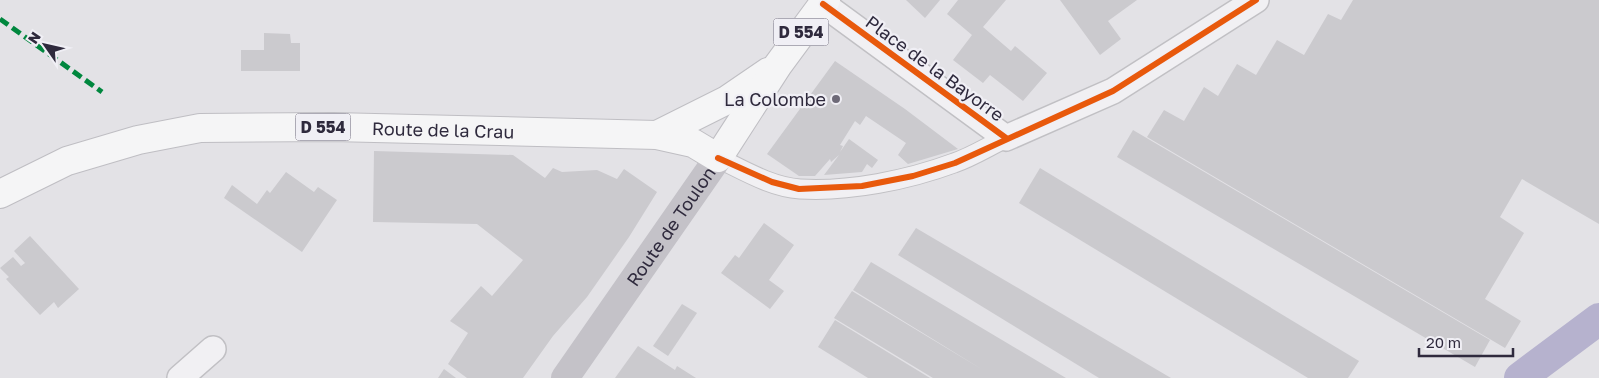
<svg xmlns="http://www.w3.org/2000/svg" width="1599" height="378" viewBox="0 0 1599 378" font-family="'Golos Text',sans-serif">
  <rect width="100%" height="100%" fill="#e3e2e6"/>
  <g fill="none" stroke-linecap="round" stroke-linejoin="round">
    <!-- canal -->
    <polyline stroke="#b6b2ce" stroke-width="32" points="1520,378 1599,319"/>
  </g>
  <!-- building -->
  <g fill="#cbcace">
    <polygon points="906,0 940,0 925,18"/>
    <polygon points="958,0 1006,0 983,27 1011,51 1015,46 1047,73 1023,101 990,75 983,83 953,60 972,35 947,14"/>
    <polygon points="1060,0 1137,0 1108,21 1121,39 1100,55"/>
    <polygon points="1353,0 1599,0 1599,224 1522,179 1500,217 1524,233 1485,299 1521,321 1505,348 1147,137 1164,110 1184,121 1204,87 1218,96 1237,64 1256,75 1277,40 1304,55 1328,14 1341,20"/>
    <polygon points="264,33 290,34 291,43 300,43 300,71 241,71 241,50 264,50"/>
    <polygon points="835,61 905,109 958,149 908,164 898,155 906,143 866,116 860,125 855,121 840,145 843,146 840,152 849,139 878,160 872,168 867,164 862,172 824,175 839,155 831,162 830,159 815,176 799,176 767,154"/>
    <polygon points="1133,130 1490,340 1475,367 1117,157"/>
    <polygon points="374,151 513,155 545,178 553,168 562,172 597,170 617,179 624,169 657,192 629,237 587,297 553,336 523,378 467,378 448,364 468,333 450,321 481,286 492,296 523,260 477,224 373,222"/>
    <polygon points="1040,168 1359,361 1348,378 1308,378 1019,203"/>
    <polygon points="286,172 314,192 318,187 337,200 302,252 224,198 232,185 257,204 267,190 270,193"/>
    <polygon points="764,223 794,245 769,280 784,291 770,309 721,273 735,255 739,258"/>
    <polygon points="916,228 1171,378 1099,378 898,255"/>
    <polygon points="30,236 79,289 58,308 54,302 40,315 6,279 9,277 0,268 13,257 21,266 25,263 14,251"/>
    <polygon points="871,262 1066,378 933,378 834,318 852,291 983,370 853,290"/>
    <polygon points="682,304 697,313 668,356 653,346"/>
    <polygon points="835,320 930,378 868,378 818,347"/>
    <polygon points="638,346 675,370 677,366 696,378 615,378"/>
    <polygon points="444,369 456,378 438,378"/>
  </g>
  <g fill="none" stroke-linecap="round" stroke-linejoin="round">
    <!-- pedestrian casing -->
    <g stroke="#c1c0c4" stroke-width="21">
      <path id="pedestrian" d="M718,158C743,170 771,187 800,189C849,192 908,180 954,163C972,157 989,146 1006,138"/>
    </g>
    <!-- minor casing -->
    <g stroke="#c1c0c4" stroke-width="28">
      <g id="minor">
        <polyline points="823,4 1006,138 1113,91 1256,0"/>
        <polyline points="180,378 213,349"/>
      </g>
    </g>
    <!-- primary casing -->
    <g stroke="#bfbec3" stroke-width="30">
      <g id="primary">
        <polyline points="657,135 727,100 768,72"/>
        <path id="s2" d="M0,194L67,161L138,140L200,128L333,127L657,135L693,143L718,158L778,65L826,0"/>
      </g>
    </g>
    <!-- pedestrian -->
    <use href="#pedestrian" stroke="#f1f0f3" stroke-width="19"/>
    <!-- minor -->
    <use href="#minor" stroke="#f1f0f3" stroke-width="25"/>
    <!-- secondary -->
    <path stroke="#c4c2c8" stroke-width="28" id="s1" d="M565,378L718,158"/>
    <!-- primary -->
    <use href="#primary" stroke="#f5f5f6" stroke-width="28"/>
    <!-- quiet -->
    <polyline stroke="#00873e" stroke-width="5" stroke-dasharray="10 5" stroke-linecap="butt" points="0,19 102,92"/>
    <!-- cycleway casing -->
    <g stroke="#f0eff5" stroke-width="9">
      <g id="cycleway">
        <polyline points="823,4 1006,138"/>
        <polyline points="718,158 772,182 799,189 862,186 913,176 955,163 1113,91 1256,0"/>
      </g>
    </g>
    <!-- cycleway -->
    <use href="#cycleway" stroke="#e8590c" stroke-width="6"/>
  </g>
  <!-- markers -->
  <circle fill="#6e6a78" stroke="#f0eff5" stroke-width="2" cx="836" cy="99" r="5"/>
  <g text-anchor="middle" dominant-baseline="central" stroke-width="4.5" stroke-linejoin="round" paint-order="stroke">
    <!-- shield labels -->
    <g fill="#f0eff5" stroke="#696574" stroke-width="1">
      <rect x="773.5" y="18.5" width="55" height="27" rx="4"/>
      <rect x="295.5" y="113.5" width="55" height="27" rx="4"/>
    </g>
    <g font-size="16" font-weight="bold" fill="#2f2a3d">
      <text x="801" y="32">D 554</text>
      <text x="323" y="127">D 554</text>
    </g>
    <!-- street labels -->
    <g font-size="18" fill="#2f2a3d" stroke="#f0eff5">
      <text transform="translate(935 68) rotate(36)">Place de la Bayorre</text>
      <text stroke="none"><textPath href="#s2" startOffset="455">Route de la Crau</textPath></text>
      <text stroke="none"><textPath href="#s1" startOffset="185">Route de Toulon</textPath></text>
    </g>
    <!-- poi labels -->
    <g font-size="18" fill="#2f2a3d" stroke="#f0eff5" text-anchor="end">
      <text x="826" y="99">La Colombe</text>
    </g>
  </g>
  <!-- north arrow -->
  <g transform="translate(45 45) rotate(304)" stroke="#f0eff5" stroke-width="4" paint-order="stroke">
  <path d="M0-4L9 19L0 12L-9 19Z" fill="#2f2a3d"/>
  <text y="-8" font-size="14" font-weight="bold" text-anchor="middle" fill="#2f2a3d">N</text>
  </g>
  <!-- scale -->
  <path d="M1419 348v8h94v-8" fill="none" stroke="#2f2a3d" stroke-width="2.5"/>
  <text x="1426" y="348" font-size="15" fill="#2f2a3d" stroke="#f0eff5" stroke-width="4" paint-order="stroke">20 m</text>
</svg>
